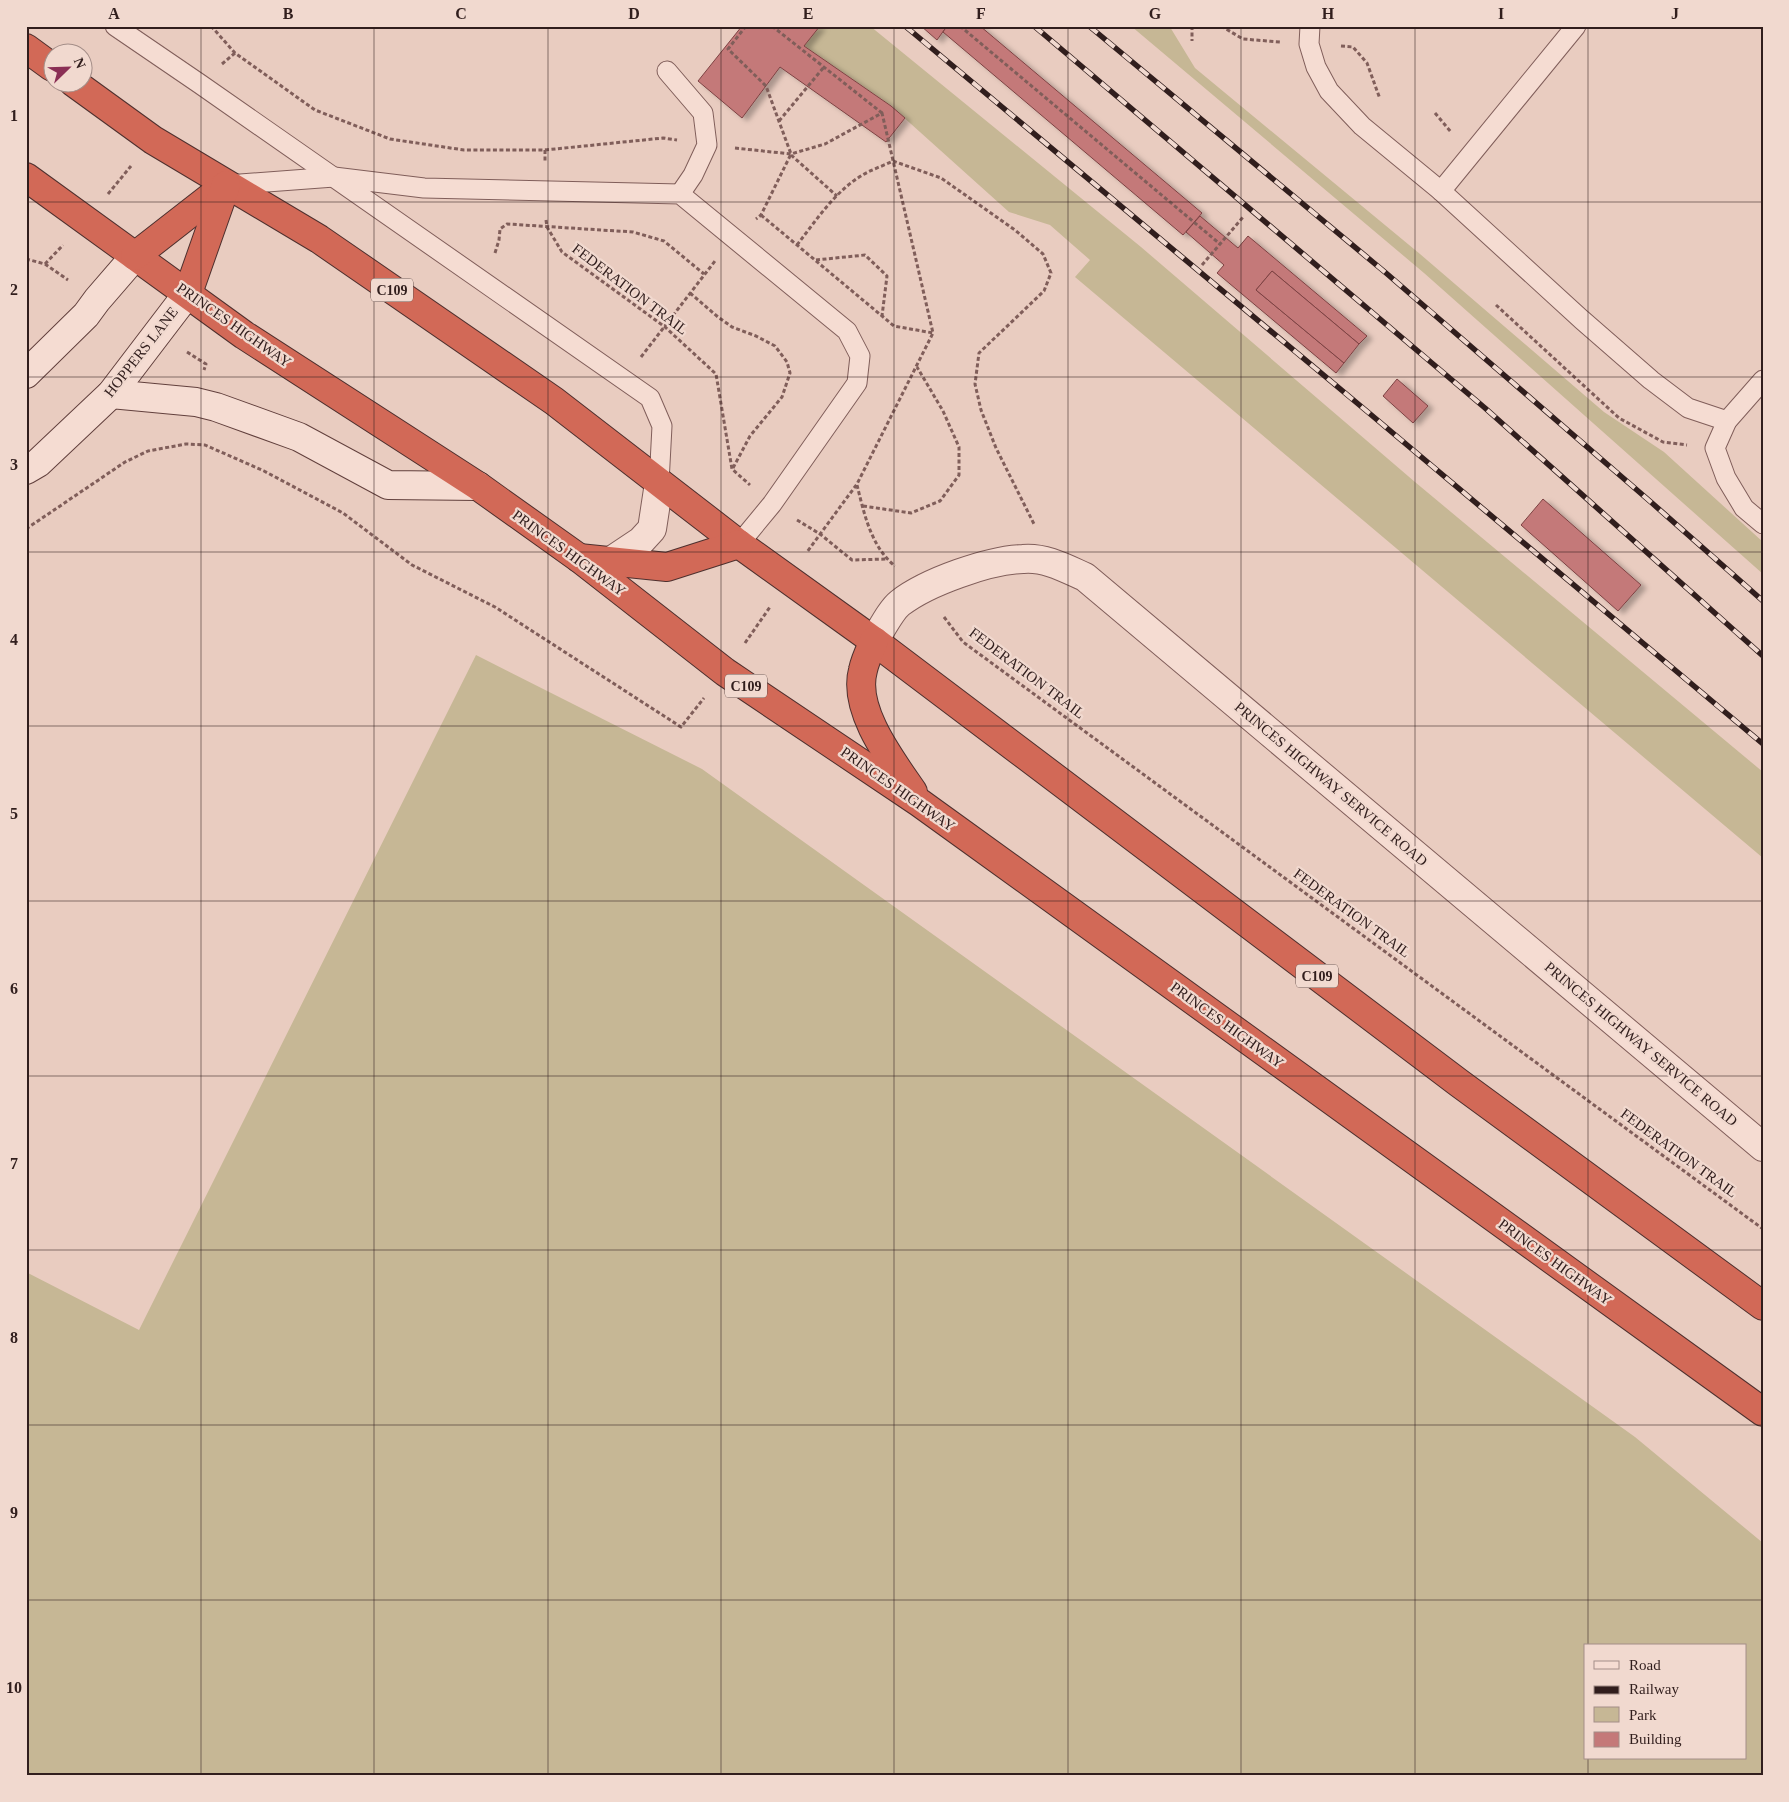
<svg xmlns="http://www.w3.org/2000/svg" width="1789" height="1802" viewBox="0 0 1789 1802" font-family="'Times New Roman',serif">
  <defs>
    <filter id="shadow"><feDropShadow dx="5.5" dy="3" stdDeviation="2.5" flood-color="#0004"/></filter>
  </defs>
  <rect width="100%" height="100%" fill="#e9ccc0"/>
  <!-- green -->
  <g fill="#c6b795" fill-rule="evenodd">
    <polygon points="781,26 870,26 1141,247 1415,482 1763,772 1763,858 1075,277 1090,260 1050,225 1009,212 891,106 804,46"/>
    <polygon points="1131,26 1170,27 1195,68 1420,254 1604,412 1664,452 1763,542 1763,574 1424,273"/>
    <path d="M476,655L702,769L1635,1437L1763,1543V1776H26V1272L139,1330ZM1585,1646H1745V1758H1585Z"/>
  </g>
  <!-- building -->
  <g fill="#c47979" stroke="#7d4243" filter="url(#shadow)">
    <polygon points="742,26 820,26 804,46 891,106 905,118 886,142 780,67 742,118 698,81"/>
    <polygon points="921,26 947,26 937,40"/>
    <polygon points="947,26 980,26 1202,213 1183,235 943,32"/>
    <polygon points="1200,216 1238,248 1248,236 1367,336 1359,344 1272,271 1256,290 1344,363 1336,373 1217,273 1224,265 1186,232"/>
    <polygon points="1272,271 1359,344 1344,363 1256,290"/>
    <polygon points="1397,379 1428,406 1413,423 1383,396"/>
    <polygon points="1543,499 1641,585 1618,611 1521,525"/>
  </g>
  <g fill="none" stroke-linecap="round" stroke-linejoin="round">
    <!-- lane casing -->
    <g stroke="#805e5a" stroke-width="21">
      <g id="lane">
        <polyline points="115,26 200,84 650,398 662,426 659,483"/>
        <polyline points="1310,26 1309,44 1316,67 1329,91 1362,126 1441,191 1581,319 1651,380 1688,408 1727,421"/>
        <polyline points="667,71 703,113 707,145 693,175 680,194"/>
        <polyline points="227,185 334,177 424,188 680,194 847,331 860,356 857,383 772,504 739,544"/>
        <polyline points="1441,191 1576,26"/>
        <polyline points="1763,380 1727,421 1715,448 1726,478 1744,508 1763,524"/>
      </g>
    </g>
    <!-- street casing -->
    <g stroke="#805e5a" stroke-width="30">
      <g id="street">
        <polyline points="611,561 641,541 652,529 659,483"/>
        <path d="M874,641C881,630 891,610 900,603C927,582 989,560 1023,559C1045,557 1065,568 1085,577L1763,1147"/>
      </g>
    </g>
    <!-- secondary casing -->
    <g stroke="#62403d" stroke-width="30">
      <g id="secondary">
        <polyline points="26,374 86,315 97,300 135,256"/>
        <polyline points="111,394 196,402 216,407 299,437 388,485 478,486"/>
        <polyline points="26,470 38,463 111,394 188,293"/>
      </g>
    </g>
    <!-- highway casing -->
    <g stroke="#4e302e" stroke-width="30">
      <g id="highway">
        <polyline points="26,48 52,67"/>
        <polyline points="73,82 153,140 319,239 554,401 739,544 874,641 1459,1083 1763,1306"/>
        <polyline points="26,177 244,335 478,486 579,558 725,672 920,803 1763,1412"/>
        <polyline points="135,256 226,185"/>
        <polyline points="188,293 226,185"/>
        <polyline points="579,558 667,567 739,544"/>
        <path d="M874,641C870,650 865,660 863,670C852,710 892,761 913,792"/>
      </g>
    </g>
    <!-- path -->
    <g stroke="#805e5a" stroke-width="3" stroke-dasharray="4 2.5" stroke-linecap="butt">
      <polyline points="211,26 235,53 315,110 390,139 464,150 545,150 545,161"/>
      <polyline points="746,26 728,49 766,86 791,154 761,215 756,219"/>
      <polyline points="772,26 882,113"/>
      <polyline points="960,26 1220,244"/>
      <polyline points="1192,26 1192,41"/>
      <polyline points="1221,26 1243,39 1280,42"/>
      <polyline points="1341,46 1353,47 1367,63 1380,99"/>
      <polyline points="222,64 235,53"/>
      <polyline points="1435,113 1451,132"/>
      <polyline points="779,121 824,67"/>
      <polyline points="735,148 791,154 825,144 882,113 933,333 857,484 807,552"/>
      <polyline points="545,150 663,138 677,140"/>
      <polyline points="791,155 837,196"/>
      <polyline points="108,194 131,166"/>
      <polyline points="761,215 894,326 933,333"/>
      <polyline points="546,220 547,227 562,252 665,327 716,374 732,469 750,485"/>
      <path d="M797,245C817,219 838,187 868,172C876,168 885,165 893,161L941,178L1015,230L1043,254L1051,273L1044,291L979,353L975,384L981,410L996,448L1034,524"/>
      <polyline points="495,253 499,240 500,229 507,224 633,232 664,241 704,274"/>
      <polyline points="26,259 45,264 68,280"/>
      <polyline points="816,260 865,255 887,276 882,316"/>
      <polyline points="45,264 63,245"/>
      <polyline points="1202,265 1244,216"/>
      <polyline points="690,293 718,317 732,327 756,336 775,346 787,362 790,373 782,397 750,436 733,468"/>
      <polyline points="1496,305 1619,418 1663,442 1687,445"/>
      <polyline points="187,352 206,364 204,370"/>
      <polyline points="641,357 715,261"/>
      <path d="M857,485C864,513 871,547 895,566"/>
      <polyline points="863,506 911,513 940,501 959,475 959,447 943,411 917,367"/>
      <polyline points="797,520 820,534 852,560 886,559"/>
      <polyline points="26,529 125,462 148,451 186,444 205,445 264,471 343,513 412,565 495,607 681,727 704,698"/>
      <polyline points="944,617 963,642 1763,1229"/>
      <polyline points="745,643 770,607"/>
    </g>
    <!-- lane -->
    <use href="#lane" stroke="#f5dcd2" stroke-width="19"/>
    <!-- street -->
    <use href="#street" stroke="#f5dcd2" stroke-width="28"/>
    <!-- secondary -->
    <use href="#secondary" stroke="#f5dcd2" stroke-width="28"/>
    <!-- highway -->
    <use href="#highway" stroke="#d26957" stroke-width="28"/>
    <!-- rail casing -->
    <g stroke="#311e1d" stroke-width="5.5">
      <g id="rail">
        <polyline points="905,26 1369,413 1763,744"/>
        <polyline points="1034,26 1485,408 1763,656"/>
        <polyline points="1089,26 1386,273 1652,503 1763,601"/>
      </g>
    </g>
    <!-- rail -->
    <use href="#rail" stroke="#f1d9cf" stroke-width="4" stroke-dasharray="11" stroke-linecap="butt"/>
  </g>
  <!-- grid -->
  <path fill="none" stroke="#311e1d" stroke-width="1" stroke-opacity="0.55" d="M201,26V1776M374,26V1776M548,26V1776M721,26V1776M894,26V1776M1068,26V1776M1241,26V1776M1415,26V1776M1588,26V1646M26,202H1763M26,377H1763M26,552H1763M26,726H1763M26,901H1763M26,1076H1763M26,1250H1763M26,1425H1763M26,1600H1763M1588,1758V1776"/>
  <g text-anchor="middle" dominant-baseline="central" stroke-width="4.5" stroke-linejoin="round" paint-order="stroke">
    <!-- shield labels -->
    <g fill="#f1d9cf" stroke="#6b5652" stroke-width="1">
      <rect x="371" y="278.5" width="42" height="23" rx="4"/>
      <rect x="725" y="674.5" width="42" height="23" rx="4"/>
      <rect x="1296" y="964.5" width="42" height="23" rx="4"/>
    </g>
    <g font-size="14" font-weight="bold" fill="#311e1d">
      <text x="392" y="290">C109</text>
      <text x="746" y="686">C109</text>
      <text x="1317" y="976">C109</text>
    </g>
    <!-- street labels -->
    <g font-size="15" fill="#311e1d" stroke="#f1d9cf">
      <text transform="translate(630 289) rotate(37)">FEDERATION TRAIL</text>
      <text transform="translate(234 325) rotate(35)">PRINCES HIGHWAY</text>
      <text transform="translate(141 352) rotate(-52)">HOPPERS LANE</text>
      <text transform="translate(569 553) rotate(36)">PRINCES HIGHWAY</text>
      <text transform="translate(1027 673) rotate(37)">FEDERATION TRAIL</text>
      <text transform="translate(1331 784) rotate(40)">PRINCES HIGHWAY SERVICE ROAD</text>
      <text transform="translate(898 789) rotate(35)">PRINCES HIGHWAY</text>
      <text transform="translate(1352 913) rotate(36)">FEDERATION TRAIL</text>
      <text transform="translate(1227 1025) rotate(36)">PRINCES HIGHWAY</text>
      <text transform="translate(1641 1044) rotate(40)">PRINCES HIGHWAY SERVICE ROAD</text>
      <text transform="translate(1679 1153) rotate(36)">FEDERATION TRAIL</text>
      <text transform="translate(1555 1262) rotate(36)">PRINCES HIGHWAY</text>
    </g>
  </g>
  <!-- border -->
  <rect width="1789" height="1802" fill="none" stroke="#f1d9cf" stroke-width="55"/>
  <!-- legend -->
  <rect x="1584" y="1644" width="162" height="115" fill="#f1d9cf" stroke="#a48e88"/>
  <rect x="1594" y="1661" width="25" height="8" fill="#f5dcd2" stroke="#a48e88"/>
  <text x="1629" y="1670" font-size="15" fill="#311e1d">Road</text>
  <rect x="1594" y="1686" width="25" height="8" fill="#311e1d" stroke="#a48e88"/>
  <text x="1629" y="1694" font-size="15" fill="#311e1d">Railway</text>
  <rect x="1594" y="1707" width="25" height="15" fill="#c6b795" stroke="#a48e88"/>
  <text x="1629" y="1720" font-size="15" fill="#311e1d">Park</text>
  <rect x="1594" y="1732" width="25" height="15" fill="#c47979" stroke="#a48e88"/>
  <text x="1629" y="1744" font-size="15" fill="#311e1d">Building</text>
  <!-- north arrow -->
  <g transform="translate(68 68) rotate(67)"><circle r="24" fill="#f1d9cf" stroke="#a48e88"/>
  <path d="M0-4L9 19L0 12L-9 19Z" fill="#8a2f55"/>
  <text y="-8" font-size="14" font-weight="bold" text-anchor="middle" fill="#311e1d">N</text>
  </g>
  <rect x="28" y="28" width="1734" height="1746" fill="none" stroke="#311e1d" stroke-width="2"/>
  <g font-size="16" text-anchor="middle" font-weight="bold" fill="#311e1d">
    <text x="114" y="19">A</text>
    <text x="288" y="19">B</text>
    <text x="461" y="19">C</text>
    <text x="634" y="19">D</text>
    <text x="808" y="19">E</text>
    <text x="981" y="19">F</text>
    <text x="1155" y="19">G</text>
    <text x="1328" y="19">H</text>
    <text x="1501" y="19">I</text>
    <text x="1675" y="19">J</text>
    <text x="14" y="121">1</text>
    <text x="14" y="295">2</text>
    <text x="14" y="470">3</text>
    <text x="14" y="645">4</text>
    <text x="14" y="819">5</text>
    <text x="14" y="994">6</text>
    <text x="14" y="1169">7</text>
    <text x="14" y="1343">8</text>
    <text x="14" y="1518">9</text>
    <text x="14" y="1693">10</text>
  </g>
</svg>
